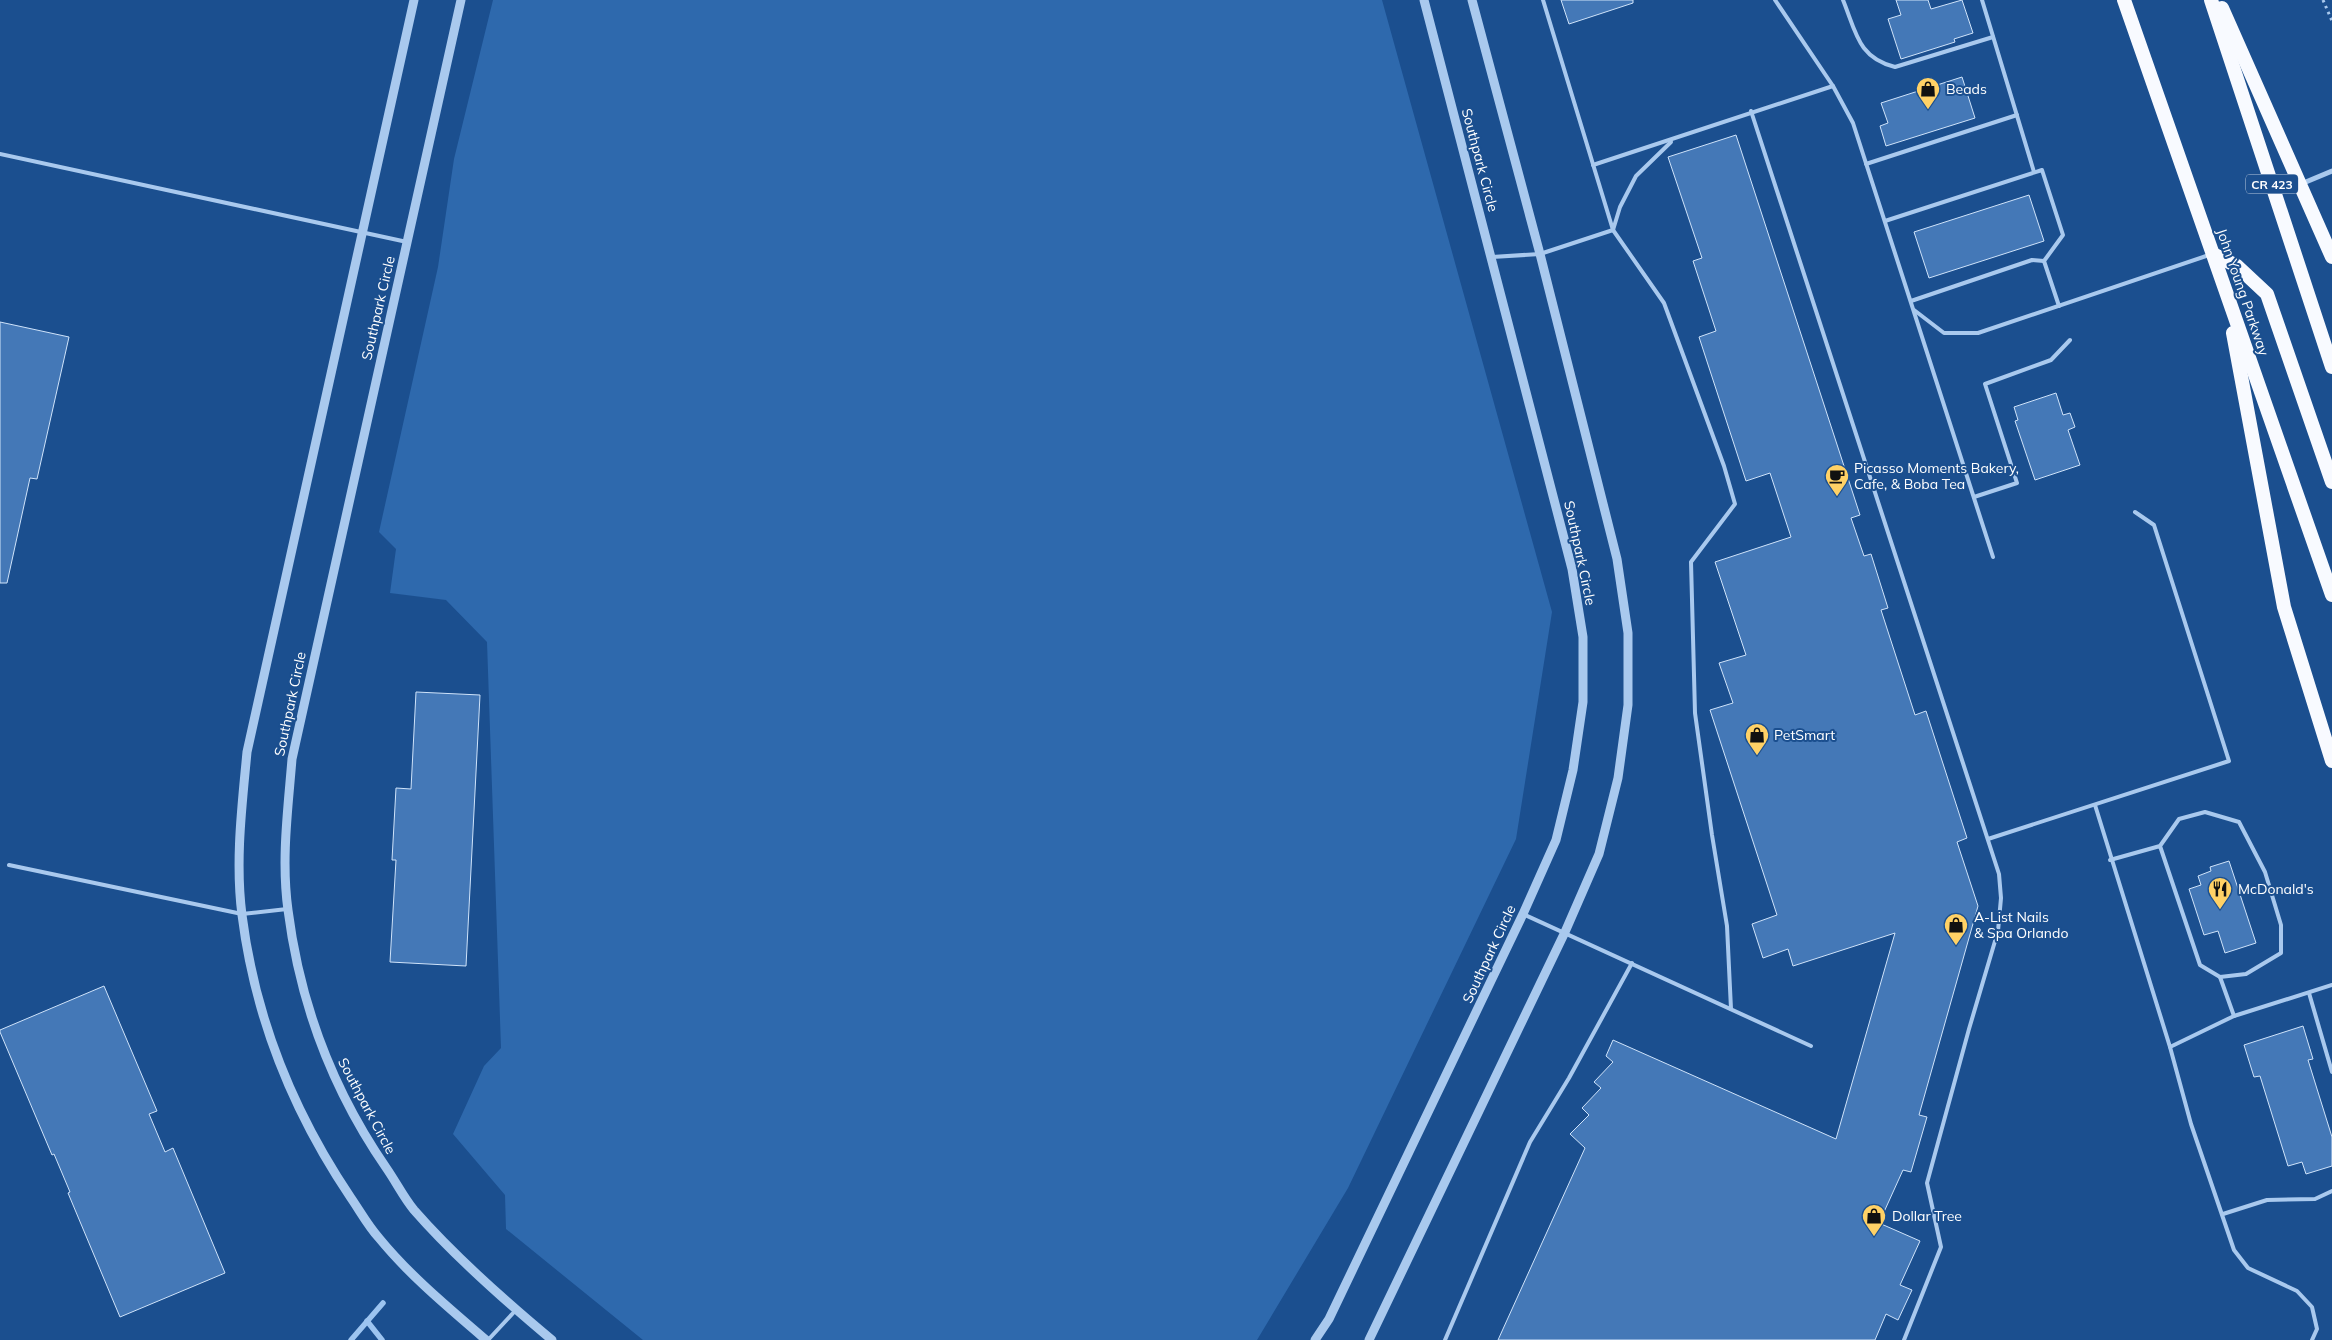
<svg xmlns="http://www.w3.org/2000/svg" width="2332" height="1340" viewBox="0 0 2332 1340" font-family="Mulish,sans-serif">
  <rect width="100%" height="100%" fill="#1b4f8f"/>
  <!-- green -->
  <polygon fill="#2e69ad" points="493,0 1382,0 1552,612 1516,839 1348,1188 1257,1340 643,1340 506,1229 505,1195 453,1134 484,1066 501,1048 487,642 446,600 390,593 396,549 379,532 438,267 454,159"/>
  <g fill="none" stroke-linecap="round" stroke-linejoin="round">
    <!-- stream -->
    <g stroke="#9cc4f0" stroke-width="5.5">
      <polyline points="367,1321 382,1340"/>
      <polyline points="351,1340 383,1303"/>
    </g>
  </g>
  <!-- building -->
  <g fill="#4478b7" stroke="#cfe3fa">
    <polygon points="1561,0 1633,0 1633,3 1569,24"/>
    <polygon points="1896,0 1928,0 1931,9 1962,0 1973,33 1954,39 1955,42 1901,59 1888,19 1901,15"/>
    <polygon points="1962,77 1975,118 1886,146 1880,126 1888,123 1881,103"/>
    <polygon points="1736,135 1860,515 1851,518 1864,556 1871,554 1888,608 1881,610 1915,715 1926,711 1967,838 1957,842 1978,906 1919,1115 1927,1117 1911,1172 1903,1170 1879,1223 1920,1241 1900,1285 1912,1290 1898,1320 1886,1314 1875,1340 1498,1340 1585,1148 1570,1134 1589,1115 1582,1108 1601,1088 1594,1082 1613,1062 1606,1056 1613,1040 1836,1139 1895,933 1793,966 1788,949 1763,958 1752,924 1777,915 1710,710 1733,703 1719,663 1746,655 1715,562 1791,537 1770,473 1746,481 1699,337 1716,331 1693,261 1702,258 1668,157"/>
    <polygon points="2029,195 2044,241 1929,278 1914,232"/>
    <polygon points="0,322 69,337 37,479 30,478 7,583 0,583"/>
    <polygon points="2056,393 2063,415 2070,413 2075,427 2068,430 2080,465 2035,480 2015,421 2018,420 2014,407"/>
    <polygon points="416,692 480,695 466,966 390,962 396,860 392,860 396,788 411,789"/>
    <polygon points="2229,861 2256,943 2225,953 2218,931 2204,935 2189,889 2201,885 2198,876 2211,871 2210,867"/>
    <polygon points="104,986 157,1111 149,1114 165,1152 173,1148 225,1273 120,1317 68,1193 70,1192 54,1154 52,1155 0,1032 0,1030"/>
    <polygon points="2303,1026 2313,1059 2308,1060 2332,1137 2332,1166 2306,1174 2302,1162 2288,1166 2260,1076 2254,1077 2244,1045"/>
  </g>
  <g fill="none" stroke-linecap="round" stroke-linejoin="round">
    <!-- path -->
    <polyline stroke="#a9c9ee" stroke-width="3" stroke-dasharray="2.5 4" stroke-linecap="butt" points="2323,0 2332,21"/>
    <!-- service -->
    <g stroke="#a9c9ee" stroke-width="4">
      <polyline points="1543,0 1613,230 1664,303 1724,466 1735,504 1691,562 1695,713 1712,835 1727,926 1731,1009"/>
      <polyline points="1775,0 1833,86 1853,123 1993,557"/>
      <path d="M1843,0C1856,32 1858,58 1895,67L1993,37"/>
      <polyline points="1982,0 2034,172"/>
      <polyline points="1751,111 1999,874 2001,898 1998,931 1969,1029 1927,1183 1941,1247 1904,1340"/>
      <polyline points="0,154 407,242"/>
      <polyline points="1866,164 2017,115"/>
      <polyline points="1593,165 1833,86"/>
      <polyline points="1885,221 2042,170 2063,235 2044,261 2059,306"/>
      <polyline points="1613,230 1620,207 1636,176 1671,142"/>
      <polyline points="1492,257 1540,254 1613,230"/>
      <polyline points="1911,301 2032,260 2044,261"/>
      <polyline points="1914,310 1944,333 1978,333 2209,255"/>
      <polyline points="1974,497 2017,483 1985,384 2051,360 2070,340"/>
      <polyline points="2095,805 2170,1047 2191,1124 2234,1250 2248,1268 2297,1291 2312,1307 2317,1329 2312,1340"/>
      <polyline points="1988,839 2229,761 2154,525 2135,512"/>
      <polyline points="2110,860 2160,846 2179,819 2205,812 2239,822 2265,872 2281,925 2281,953 2246,974 2220,977 2200,965 2160,846"/>
      <polyline points="9,865 242,914 287,909"/>
      <polyline points="1523,914 1811,1046"/>
      <polyline points="2220,977 2234,1016"/>
      <polyline points="2309,993 2332,1072"/>
      <polyline points="2170,1047 2234,1016 2332,985"/>
      <polyline points="2223,1214 2267,1200 2315,1199 2332,1191"/>
      <polyline points="488,1340 515,1311"/>
      <polyline points="1445,1340 1530,1142 1569,1078 1632,963"/>
    </g>
    <!-- minor -->
    <polyline stroke="#a9c9ee" stroke-width="5" points="2301,184 2332,171"/>
    <!-- tertiary -->
    <g stroke="#a9c9ee" stroke-width="9">
      <path d="M414,0L247,752C242,806 235,861 242,915C255,1018 293,1112 351,1198C360,1211 368,1226 379,1238C410,1276 449,1308 486,1340"/>
      <path d="M461,0L292,759C288,809 281,860 288,910C300,1004 333,1091 387,1169C396,1182 404,1198 414,1210C455,1257 504,1300 552,1340"/>
      <polyline points="1315,1340 1329,1319 1523,914 1556,840 1573,770 1583,702 1583,637 1572,569 1424,0"/>
      <polyline points="1369,1340 1565,932 1599,854 1618,778 1628,705 1628,633 1617,559 1540,254 1472,0"/>
    </g>
    <!-- trunk -->
    <g stroke="#f8faff" stroke-width="14">
      <polyline points="2124,0 2332,595"/>
      <polyline points="2211,0 2332,367"/>
      <polyline points="2222,8 2332,257"/>
      <polyline points="2213,254 2237,266 2267,294 2332,482"/>
      <polyline points="2233,333 2284,607 2332,761"/>
    </g>
  </g>
  <!-- icons -->
  <defs>
    <g id="shop-pin" transform="scale(1.25)"><path d="M0 17L-7.5 6A9.5 9.5 0 1 1 7.5 6Z" fill="#ffd166" stroke="#1b4f8f"/><path d="M-5-2.5h2.3a2.7 3.5 0 0 1 5.4 0H5L5.5 6h-11ZM-1.5-2.5h3a1.5 2.3 0 0 0-3 0Z" fill="#111"/></g>
    <g id="cafe-pin" transform="scale(1.25)"><path d="M0 17L-7.5 6A9.5 9.5 0 1 1 7.5 6Z" fill="#ffd166" stroke="#1b4f8f"/><path d="M-5.5-4.5H6V0H3Q3 3.5 0 3.5H-2.5Q-5.5 3.5-5.5 0ZM3-3.2v2h1.7v-2ZM-6 4.5H4V6H-6Z" fill="#111"/></g>
    <g id="restaurant-pin" transform="scale(1.25)"><path d="M0 17L-7.5 6A9.5 9.5 0 1 1 7.5 6Z" fill="#ffd166" stroke="#1b4f8f"/><path d="M-5-6h1v4h1v-4h1v4h1v-4h1v5L-1.5 .5V6h-2V.5L-5-1ZM5-6V6H3V1.5H1.5Q1.5-4 5-6Z" fill="#111"/></g>
  </defs>
  <g fill-rule="evenodd">
    <use href="#shop-pin" x="1928" y="89"/>
    <use href="#cafe-pin" x="1837" y="476"/>
    <use href="#shop-pin" x="1757" y="735"/>
    <use href="#restaurant-pin" x="2220" y="889"/>
    <use href="#shop-pin" x="1956" y="925"/>
    <use href="#shop-pin" x="1874" y="1216"/>
  </g>
  <g text-anchor="middle" dominant-baseline="central" stroke-width="4" stroke-linejoin="round" paint-order="stroke">
    <!-- shield labels -->
    <rect fill="#1b4f8f" stroke="#bbcadd" stroke-width="1" x="2246" y="174.5" width="52" height="19" rx="4"/>
    <g font-size="12" font-weight="bold" fill="#fff">
      <text x="2272" y="184">CR 423</text>
    </g>
    <!-- poi labels -->
    <g font-size="14" fill="#fff" stroke="#1b4f8f" text-anchor="start">
      <text x="1946" y="89">Beads</text>
      <text x="1854" y="468">Picasso Moments Bakery,<tspan x="1854" dy="16">Cafe, &amp; Boba Tea</tspan></text>
      <text x="1774" y="735">PetSmart</text>
      <text x="2238" y="889">McDonald's</text>
      <text x="1974" y="917">A-List Nails<tspan x="1974" dy="16">&amp; Spa Orlando</tspan></text>
      <text x="1892" y="1216">Dollar Tree</text>
    </g>
    <!-- street labels -->
    <g font-size="14" fill="#fff" stroke="#1b4f8f">
      <text transform="translate(1480 160) rotate(75)">Southpark Circle</text>
      <text transform="translate(2243 292) rotate(71)">John Young Parkway</text>
      <text transform="translate(378 308) rotate(-77)">Southpark Circle</text>
      <text transform="translate(1580 553) rotate(78)">Southpark Circle</text>
      <text transform="translate(290 704) rotate(-78)">Southpark Circle</text>
      <text transform="translate(1489 954) rotate(-65)">Southpark Circle</text>
      <text transform="translate(367 1106) rotate(62)">Southpark Circle</text>
    </g>
  </g>
</svg>
